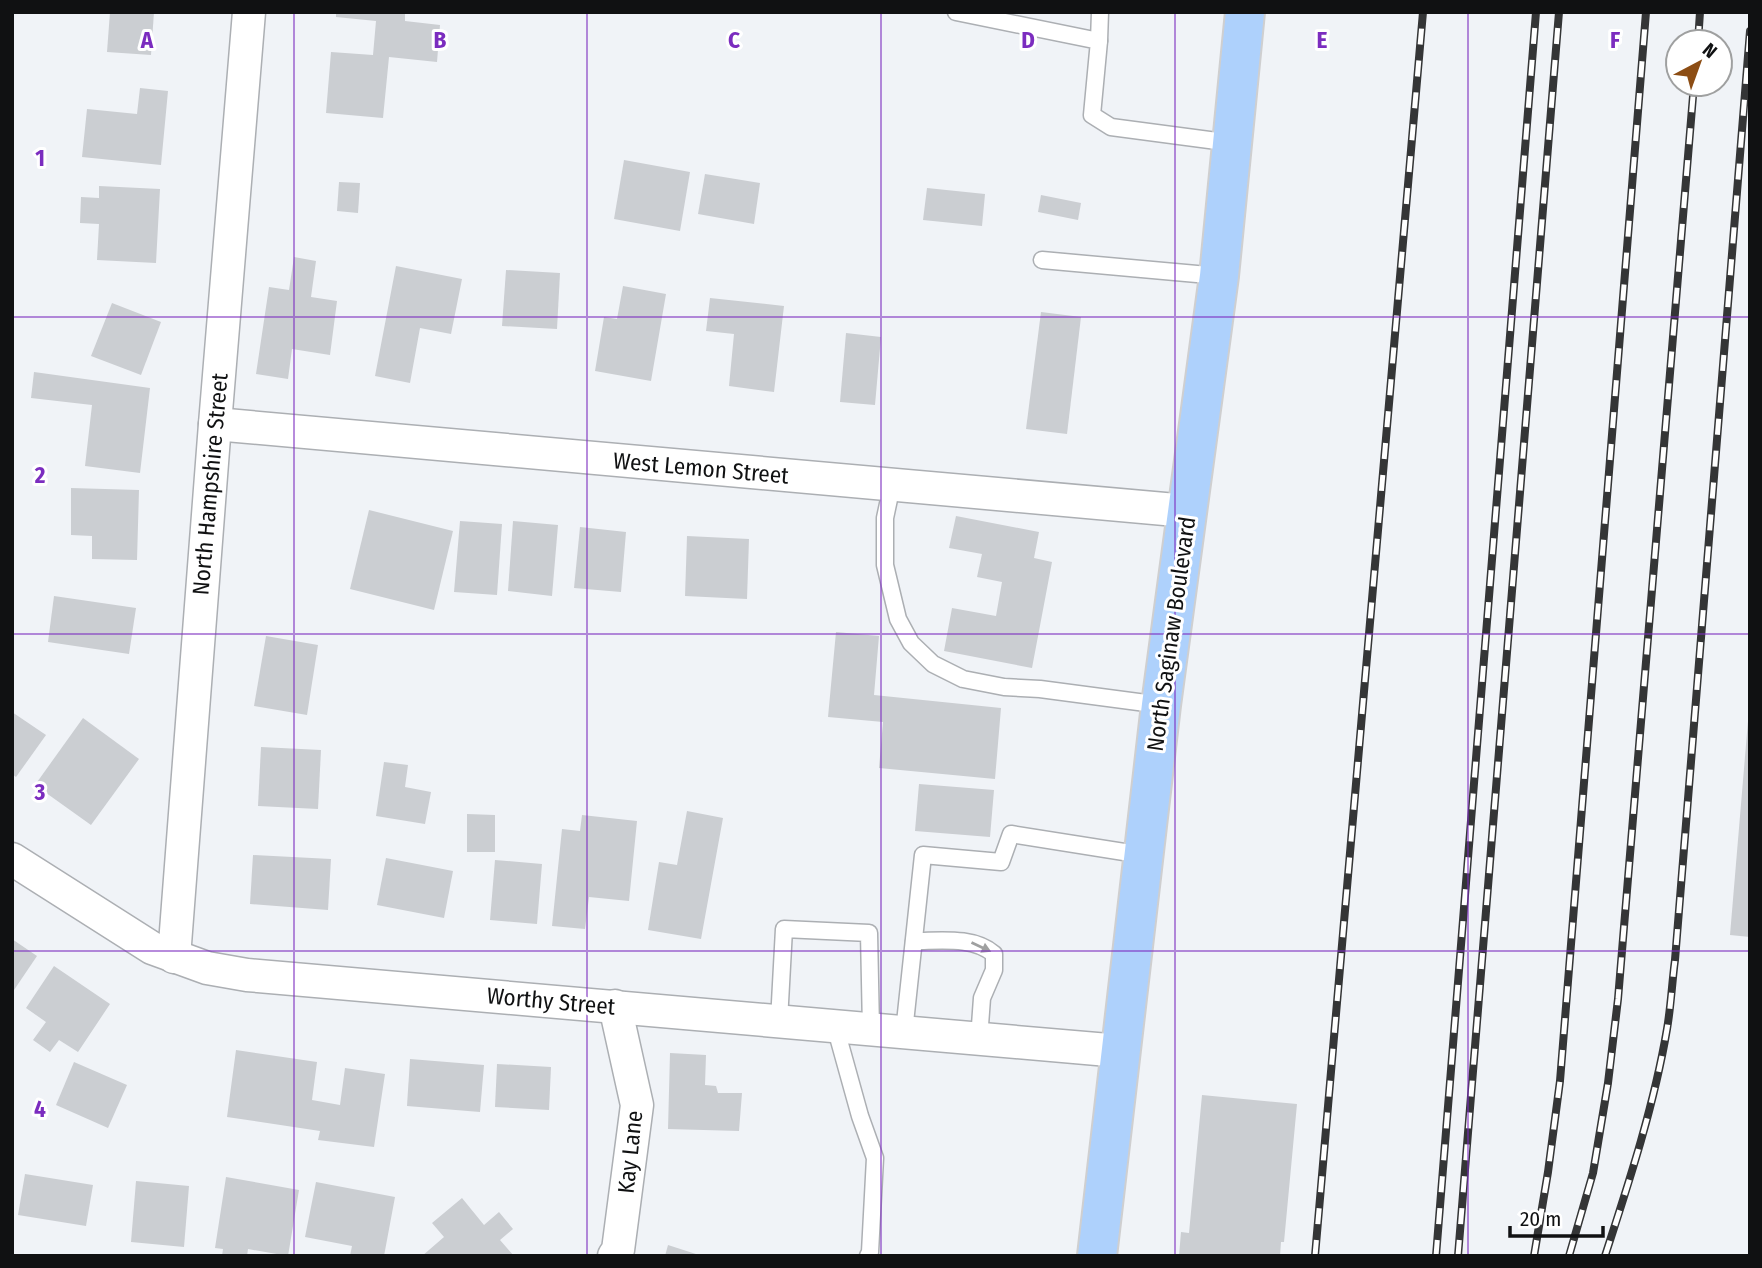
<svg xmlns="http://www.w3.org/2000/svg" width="1762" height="1268" viewBox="0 0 1762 1268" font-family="'Fira Sans Condensed',sans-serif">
  <rect width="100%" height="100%" fill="#f0f3f7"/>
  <!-- building -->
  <g fill="#cbced2">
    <polygon points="110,12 154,12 151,55 107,52"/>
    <polygon points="336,12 405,12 405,21 440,25 437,62 389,57 383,118 326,113 331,52 373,55 376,21 336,17"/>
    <polygon points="140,88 168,91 161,165 82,157 87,109 137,114"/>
    <polygon points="624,160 690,172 680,231 614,219"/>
    <polygon points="705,174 760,183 754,224 698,214"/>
    <polygon points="339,182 360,183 358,213 337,211"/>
    <polygon points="99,186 160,189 156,263 97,260 99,224 80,223 81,197 99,198"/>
    <polygon points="927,188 985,194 982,226 923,220"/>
    <polygon points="1041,195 1081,203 1078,220 1038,212"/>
    <polygon points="294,257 316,261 311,297 337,301 330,355 292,349 288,379 256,374 269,287 289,290"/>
    <polygon points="396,266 462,279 451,334 420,328 410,383 375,376"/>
    <polygon points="506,270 560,273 557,329 502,326"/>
    <polygon points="623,286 666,294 651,381 595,371 604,317 617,319"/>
    <polygon points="710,298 784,306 774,392 729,386 734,334 706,331"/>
    <polygon points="112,303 161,322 141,375 91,356"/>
    <polygon points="1041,312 1081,317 1067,434 1026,429"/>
    <polygon points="846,333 881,337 875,405 840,402"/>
    <polygon points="34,372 150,388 140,473 85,466 92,405 31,398"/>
    <polygon points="71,488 139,490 137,560 92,559 92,536 71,535"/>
    <polygon points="369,510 453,531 434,610 350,589"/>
    <polygon points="956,516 1039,532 1034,558 1052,562 1032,668 944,651 952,608 996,616 1002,582 977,577 982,554 949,548"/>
    <polygon points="460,521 502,524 497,595 454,592"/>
    <polygon points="513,521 558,525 552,596 508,591"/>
    <polygon points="580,527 626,532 621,592 574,588"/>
    <polygon points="687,536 749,539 747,599 685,596"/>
    <polygon points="54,596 136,608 129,654 48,642"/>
    <polygon points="836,632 879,636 874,695 1001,708 995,779 879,768 883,722 828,717"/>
    <polygon points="266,636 318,645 307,715 254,706"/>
    <polygon points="12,712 46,735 16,777 12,774"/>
    <polygon points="83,718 139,759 91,825 35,785"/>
    <polygon points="1748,721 1750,721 1750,937 1730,935"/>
    <polygon points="261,747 321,750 318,809 258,806"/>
    <polygon points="384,762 408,765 405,787 431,792 425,824 376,816"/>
    <polygon points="919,784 994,790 990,837 915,831"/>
    <polygon points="687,811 723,818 701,939 648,930 659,862 677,865"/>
    <polygon points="467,814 495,815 495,852 467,852"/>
    <polygon points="582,815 637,821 629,901 589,897 585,929 552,926 562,829 580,831"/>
    <polygon points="253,855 331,859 328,910 250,904"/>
    <polygon points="386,858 453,871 444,918 377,905"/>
    <polygon points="495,860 542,864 537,924 490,920"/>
    <polygon points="12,939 37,956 12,993"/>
    <polygon points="54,966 110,1004 78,1052 59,1040 50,1052 33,1040 46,1022 26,1008"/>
    <polygon points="236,1050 317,1062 312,1100 340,1105 345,1068 385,1074 374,1147 318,1140 320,1131 227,1117"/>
    <polygon points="670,1053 706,1055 705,1085 716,1086 718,1093 742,1093 739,1131 668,1129"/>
    <polygon points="410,1059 484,1065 480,1112 407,1106"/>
    <polygon points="74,1062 127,1085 108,1128 56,1105"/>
    <polygon points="497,1064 551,1067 549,1110 495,1107"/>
    <polygon points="1202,1095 1297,1104 1284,1242 1281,1242 1280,1256 1179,1256 1181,1232 1189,1233"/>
    <polygon points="25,1174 93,1185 86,1226 18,1215"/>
    <polygon points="226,1177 299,1190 288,1256 248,1249 247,1256 222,1256 223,1249 215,1248"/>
    <polygon points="136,1181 189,1186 184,1247 131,1242"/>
    <polygon points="316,1182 395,1197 384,1256 350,1256 352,1246 305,1237"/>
    <polygon points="462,1198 484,1225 499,1212 513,1229 500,1240 514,1256 422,1256 444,1237 432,1223"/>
    <polygon points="668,1245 699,1255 699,1256 665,1256"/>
  </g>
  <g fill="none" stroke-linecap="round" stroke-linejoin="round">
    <!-- lane casing -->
    <g stroke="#acafb3" stroke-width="19">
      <g id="lane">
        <polyline points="956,12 1099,41 1092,115 1111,127 1232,143"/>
        <polyline points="1099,41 1100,12"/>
        <polyline points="1042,260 1219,276"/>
        <polyline points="892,485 885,518 885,565 898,619 911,643 933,664 963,679 1004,687 1040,689 1161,705"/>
        <path d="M914,941C940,941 973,936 994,954V970L982,998L979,1039"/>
        <polyline points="779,1021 784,929 869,933 871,1029"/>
        <polyline points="835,1026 860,1116 875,1158 870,1252 868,1256"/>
        <polyline points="904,1032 923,855 1001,862 1011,834 1143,855"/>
      </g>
    </g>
    <!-- street casing -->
    <g stroke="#acafb3" stroke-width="35">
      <g id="street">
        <polyline points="215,424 1187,511"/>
        <polyline points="12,859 152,948 207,968 247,975 1120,1051"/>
        <polyline points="174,957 215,424 249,12"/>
        <polyline points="614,1256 618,1250 637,1105 615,1006"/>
      </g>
    </g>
    <!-- primary casing -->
    <g stroke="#cfcfd0" stroke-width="42">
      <polyline id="primary" points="1097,1256 1161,705 1219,276 1245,12"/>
    </g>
    <!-- lane -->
    <use href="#lane" stroke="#fff" stroke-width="16"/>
    <!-- street -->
    <use href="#street" stroke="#fff" stroke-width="32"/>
    <!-- primary -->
    <use href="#primary" stroke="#aed1fc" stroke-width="38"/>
    <!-- rail casing -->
    <g stroke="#343536" stroke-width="8">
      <g id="rail">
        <polyline points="1698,42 1700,12"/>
        <polyline points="1315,1256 1423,12"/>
        <polyline points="1436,1256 1536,12"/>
        <polyline points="1458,1256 1559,12"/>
        <polyline points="1534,1256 1548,1172 1560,1081 1646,12"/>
        <polyline points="1569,1256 1593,1173 1608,1083 1618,999 1694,84"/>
        <path d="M1605,1256C1629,1182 1654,1106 1667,1029C1671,1006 1672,982 1675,960L1750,31"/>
      </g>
    </g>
    <!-- rail -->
    <use href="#rail" stroke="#fff" stroke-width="5" stroke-dasharray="16" stroke-linecap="butt"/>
  </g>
  <!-- one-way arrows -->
  <defs><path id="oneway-solid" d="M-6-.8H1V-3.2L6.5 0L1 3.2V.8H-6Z" transform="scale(1.75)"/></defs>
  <use fill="#9fa0a0" href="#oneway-solid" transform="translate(981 947) rotate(25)"/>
  <!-- grid -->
  <path fill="none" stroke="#7b2cbf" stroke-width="2" stroke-opacity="0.55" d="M294,12V1256M587,12V1256M881,12V1256M1175,12V1256M1468,12V1256M12,317H1750M12,634H1750M12,951H1750"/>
  <g text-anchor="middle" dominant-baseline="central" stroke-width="6" stroke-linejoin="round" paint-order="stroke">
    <!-- street labels -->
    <g font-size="23" fill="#101112" stroke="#fff">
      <text transform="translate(701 468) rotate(5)">West Lemon Street</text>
      <text transform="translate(210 484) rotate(-85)">North Hampshire Street</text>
      <text transform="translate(1171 634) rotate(-82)">North Saginaw Boulevard</text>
      <text transform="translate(551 1001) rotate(5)">Worthy Street</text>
      <text transform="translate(630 1152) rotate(-84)">Kay Lane</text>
    </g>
  </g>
  <g font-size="23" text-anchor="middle" font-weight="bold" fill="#7b2cbf" stroke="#fff" stroke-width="6" stroke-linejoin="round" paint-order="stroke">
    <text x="147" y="48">A</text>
    <text x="440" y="48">B</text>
    <text x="734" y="48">C</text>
    <text x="1028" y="48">D</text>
    <text x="1322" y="48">E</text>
    <text x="1615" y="48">F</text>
    <text x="40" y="166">1</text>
    <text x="40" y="483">2</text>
    <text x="40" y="800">3</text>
    <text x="40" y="1117">4</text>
  </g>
  <!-- border -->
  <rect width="1762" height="1268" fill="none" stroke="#101112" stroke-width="28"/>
  <!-- north arrow -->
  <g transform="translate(1699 63) rotate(41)"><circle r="33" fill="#ffffff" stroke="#9fa0a0" stroke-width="2"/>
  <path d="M0-5L12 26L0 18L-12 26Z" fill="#8c4d14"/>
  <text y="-10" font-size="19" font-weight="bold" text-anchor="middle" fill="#101112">N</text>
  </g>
  <!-- scale -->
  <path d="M1510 1226v10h93v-10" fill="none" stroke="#101112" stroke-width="3.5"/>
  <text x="1520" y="1226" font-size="21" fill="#101112" stroke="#ffffff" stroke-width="5" paint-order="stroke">20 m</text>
</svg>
